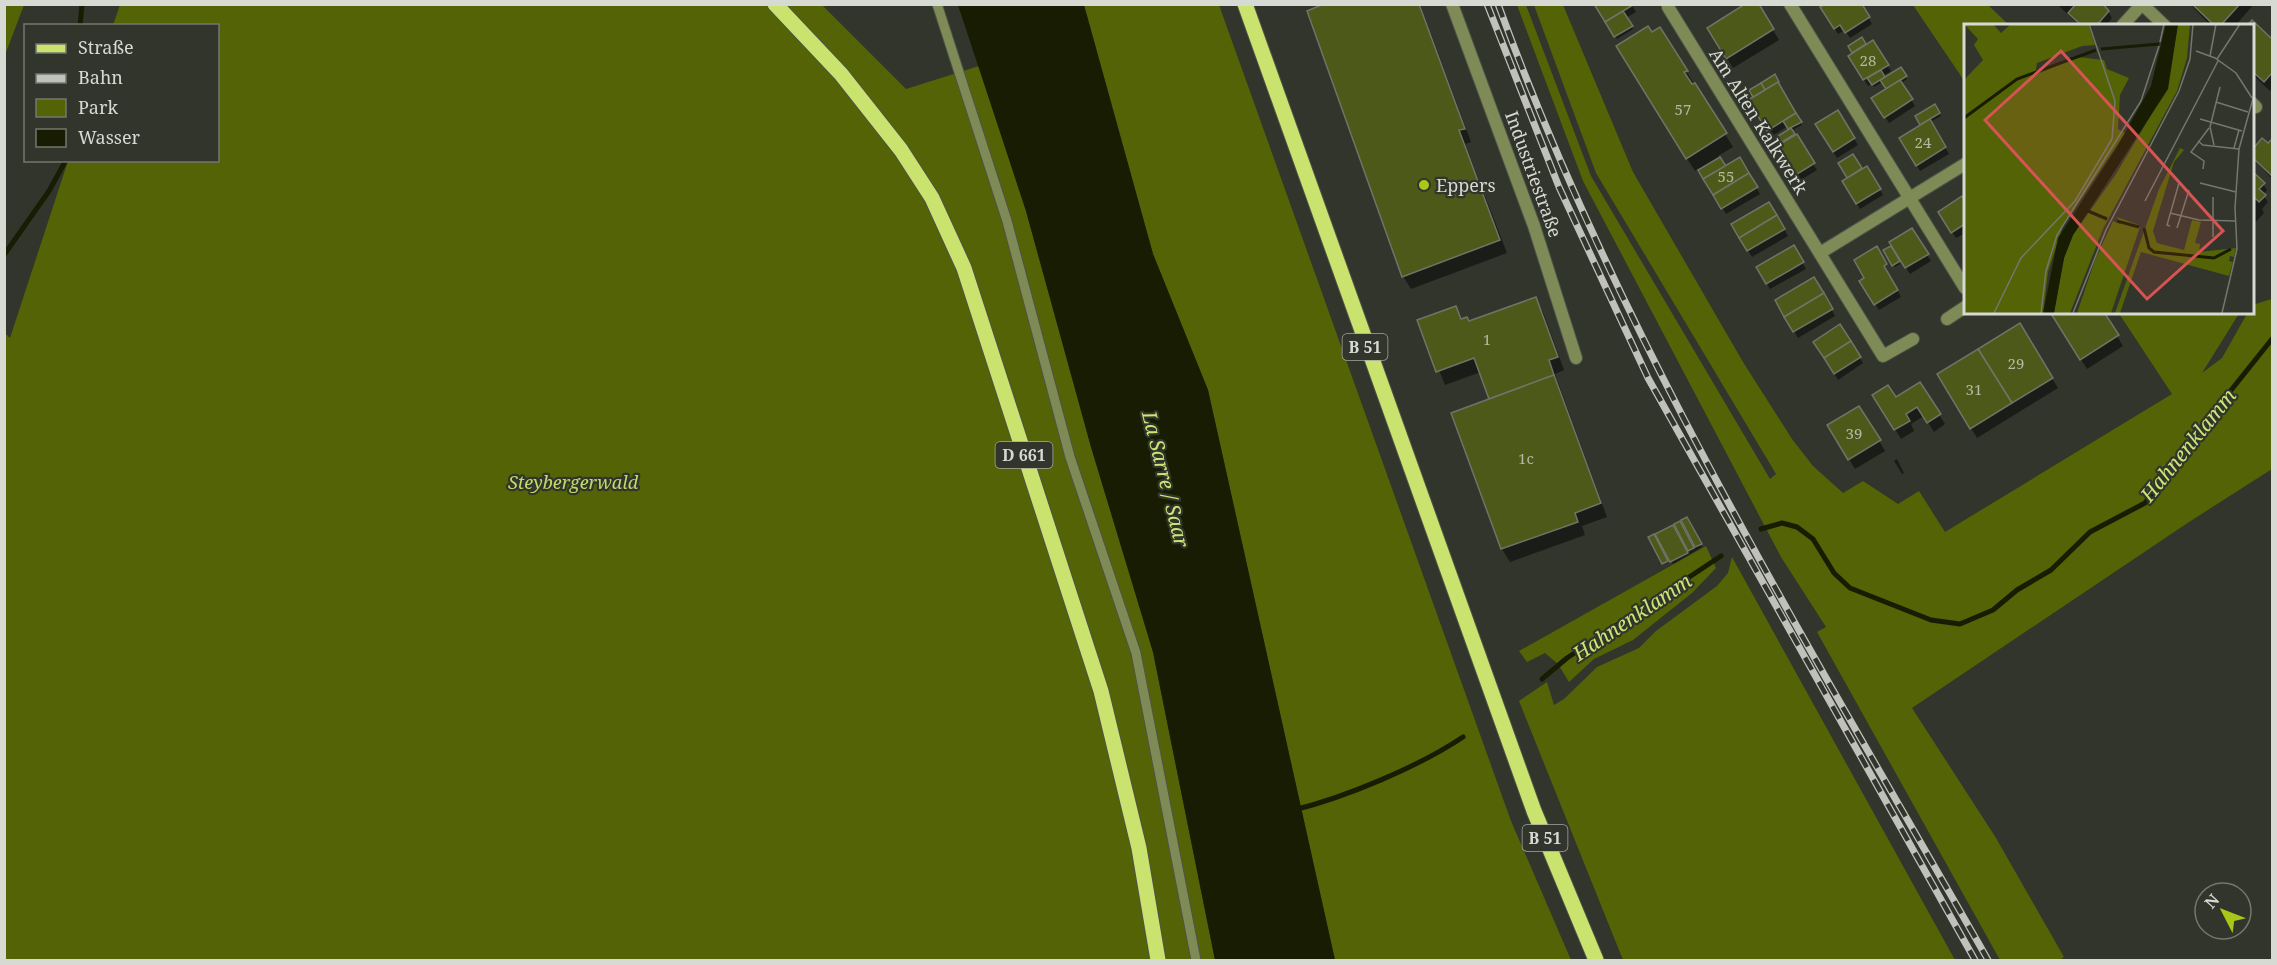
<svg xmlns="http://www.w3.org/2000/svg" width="2277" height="965" viewBox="0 0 2277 965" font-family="'Noto Serif',serif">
  <rect width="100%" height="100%" fill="#32352b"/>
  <!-- green -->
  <g fill="#546306">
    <polygon points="5,4 24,5 5,55 4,5"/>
    <polygon points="120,5 822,5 906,89 979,66 1026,211 1091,447 1153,652 1215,960 5,960 4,332 10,338 68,161 218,160 218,26 113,25"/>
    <polygon points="1084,5 1219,5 1511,821 1571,960 1335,960 1208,390 1153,254"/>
    <polygon points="1517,5 1526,5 1591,176 1770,479 1776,474 1596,173 1534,5 1563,5 1633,172 1743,362 1792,439 1813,466 1843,493 1863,481 1898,504 1919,491 1945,532 2172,394 2118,312 2240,312 2202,373 2222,358 2248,312 2252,312 2252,305 2272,299 2272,469 2189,522 1912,708 1996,838 2064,957 2060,960 2000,960 1817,632 1826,627 1781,557 1583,181"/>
    <polygon points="1913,5 1988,5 2009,25 1965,26 1965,82"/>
    <polygon points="1706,546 1716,568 1692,593 1633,640 1594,659 1569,682 1558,664 1545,653 1527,662 1519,651"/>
    <polygon points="1732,557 1955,960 1623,960 1519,701 1547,682 1554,705 1564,699 1597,667 1639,648 1656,631 1717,586 1728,573"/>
  </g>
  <!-- water -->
  <polygon fill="#171c03" points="958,5 1084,5 1153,254 1208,390 1335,960 1215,960 1153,652 1091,447 1026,211"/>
  <!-- shadow -->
  <g fill="#0007">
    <polygon points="1328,4 1420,4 1471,142 1465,144 1507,253 1411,289 1403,276"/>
    <polygon points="1596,4 1631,4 1636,12 1626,18 1633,29 1617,39"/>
    <polygon points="1757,4 1779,40 1733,68 1709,29"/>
    <polygon points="1860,4 1872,24 1850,38 1845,30 1838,34 1822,8"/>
    <polygon points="2057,4 2104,4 2112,18 2105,26 2080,26"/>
    <polygon points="2190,4 2254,4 2235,26 2211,26"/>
    <polygon points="2252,22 2272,41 2272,88 2270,91 2252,74"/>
    <polygon points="1861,39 1866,46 1873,42 1891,71 1883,76 1885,79 1901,69 1907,79 1901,83 1915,106 1889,123 1873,98 1888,89 1883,82 1874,87 1872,83 1868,86 1850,56 1854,53 1850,46"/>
    <polygon points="1625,60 1686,71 1733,147 1718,156 1725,168 1740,159 1760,194 1726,214 1699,168 1695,171"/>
    <polygon points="1778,86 1802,125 1791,131 1817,170 1799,181 1779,146 1784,143 1780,136 1790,130 1788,126 1772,136 1750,101"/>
    <polygon points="1935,106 1941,116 1930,122 1949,154 1920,171 1901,138 1922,125 1917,117"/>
    <polygon points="1838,112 1858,145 1837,158 1817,125"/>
    <polygon points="2263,140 2268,146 2272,141 2272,179 2252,157 2252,152"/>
    <polygon points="1853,156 1862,171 1866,168 1883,195 1860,209 1844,181 1849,179 1840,164"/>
    <polygon points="2252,173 2263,184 2267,190 2263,195 2268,202 2262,209 2264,213 2252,226"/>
    <polygon points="1965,202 1965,233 1956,238 1940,212"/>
    <polygon points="1769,204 1788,236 1752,257 1733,225"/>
    <polygon points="1911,230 1931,261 1910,274 1894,248 1891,249 1900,264 1895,267 1885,251"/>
    <polygon points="1794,247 1806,269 1770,289 1758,268"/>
    <polygon points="1876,248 1901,297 1879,310 1861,281 1866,278"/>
    <polygon points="1814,279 1835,316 1798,338 1777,301"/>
    <polygon points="1535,299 1543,312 1564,370 1555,374 1607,517 1582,526 1585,535 1510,562 1502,549 1453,413 1491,400 1481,372 1445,385 1419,321 1456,307 1463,320 1469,323"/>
    <polygon points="2051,312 2103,312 2123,346 2087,369"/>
    <polygon points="2019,325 2058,388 1977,438 1939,375"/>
    <polygon points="1840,326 1863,363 1838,380 1815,342"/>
    <polygon points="1920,384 1945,424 1934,432 1924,416 1911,424 1914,431 1901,439 1880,405 1895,400"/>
    <polygon points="1859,408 1885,451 1855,469 1829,426"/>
    <polygon points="1897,459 1904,473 1902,474 1894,461"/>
    <polygon points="1687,519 1702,547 1673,564 1657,535"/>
  </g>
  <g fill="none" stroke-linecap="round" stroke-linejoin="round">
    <!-- stream -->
    <g stroke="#171c03" stroke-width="5">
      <polyline points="80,26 82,4"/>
      <polyline points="4,255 49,191 66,160"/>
      <polyline points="1761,529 1782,523 1797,527 1813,539 1834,573 1850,588 1931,620 1960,624 1993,610 2017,590 2051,570 2090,532 2145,503 2192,439 2272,339"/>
      <polyline points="1542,679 1567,658 1721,556"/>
      <path d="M1294,810C1346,797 1418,767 1463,737"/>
    </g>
  </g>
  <!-- building -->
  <g fill="#4c5919" stroke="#707368" stroke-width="1.5">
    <polygon points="1324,4 1419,4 1465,129 1459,130 1500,240 1402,277 1307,11"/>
    <polygon points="1594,4 1633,4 1633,5 1605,22"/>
    <polygon points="1745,4 1759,4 1774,29 1726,59 1707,28"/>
    <polygon points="1825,4 1862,4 1870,17 1845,33 1840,25 1834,29 1820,7"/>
    <polygon points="2076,4 2103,4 2109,11 2096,26 2082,26 2068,13"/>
    <polygon points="2192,4 2240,4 2220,26 2215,26"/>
    <polygon points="1623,11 1633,26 1614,37 1605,22"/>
    <polygon points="2252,20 2272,39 2272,73 2264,82 2252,71 2252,26 2247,26"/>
    <polygon points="1648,26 1652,32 1660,27 1688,71 1684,72 1692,84 1695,83 1727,133 1686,159 1616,46"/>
    <polygon points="1862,37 1866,44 1852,53 1848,46"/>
    <polygon points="1873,40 1889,65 1863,80 1848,56"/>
    <polygon points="1901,67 1907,76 1886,89 1880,80"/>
    <polygon points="1881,70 1885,77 1872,85 1867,78"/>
    <polygon points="1775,74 1779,82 1765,90 1761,83"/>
    <polygon points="1900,80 1913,99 1884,118 1871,98"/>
    <polygon points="1778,82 1796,113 1767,131 1748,100"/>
    <polygon points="1761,83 1765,90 1753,97 1749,90"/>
    <polygon points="1935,104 1940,113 1920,125 1915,116"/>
    <polygon points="1838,110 1855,138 1833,152 1815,124"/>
    <polygon points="1796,113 1802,122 1788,129 1783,121"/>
    <polygon points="1930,119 1946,147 1916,166 1899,138"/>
    <polygon points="1791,128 1795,134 1782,142 1778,136"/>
    <polygon points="1797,134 1815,163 1794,176 1777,146"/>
    <polygon points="2262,138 2268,143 2272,139 2272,176 2252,157 2252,150"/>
    <polygon points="1853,154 1862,168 1847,178 1838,163"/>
    <polygon points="1720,157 1726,166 1703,179 1698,170"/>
    <polygon points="1740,157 1749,173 1713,195 1703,179"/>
    <polygon points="1867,166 1881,189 1856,204 1842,181"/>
    <polygon points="2252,171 2265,183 2259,189 2266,195 2259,202 2252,195"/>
    <polygon points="1749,173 1758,187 1721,209 1713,195"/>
    <polygon points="1962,196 1965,200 1965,224 1951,233 1938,212"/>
    <polygon points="1769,202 1777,215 1739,238 1731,224"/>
    <polygon points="1777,215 1785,229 1747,251 1739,238"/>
    <polygon points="1912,228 1929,254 1905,268 1889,242"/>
    <polygon points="1794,245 1804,262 1766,284 1756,267"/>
    <polygon points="1877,246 1887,264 1884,266 1898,290 1874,305 1859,281 1864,278 1854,260"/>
    <polygon points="1891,246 1900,261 1892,266 1883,250"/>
    <polygon points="1814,277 1824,293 1784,317 1775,300"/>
    <polygon points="1824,293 1833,309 1793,332 1784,317"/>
    <polygon points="1536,297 1558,357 1549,360 1554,375 1489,399 1474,358 1436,372 1417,320 1456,306 1461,319 1467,317 1469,321"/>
    <polygon points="2050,312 2104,312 2119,335 2080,360"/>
    <polygon points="2020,323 2053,378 2012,403 1978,349"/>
    <polygon points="1840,324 1851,341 1824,358 1813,342"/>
    <polygon points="1851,341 1861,357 1834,374 1824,358"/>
    <polygon points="1978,349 2012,403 1970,429 1937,374"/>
    <polygon points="1554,375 1601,503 1575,513 1578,522 1501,549 1451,413"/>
    <polygon points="1920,382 1941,414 1927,423 1917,407 1906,414 1910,421 1894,430 1872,395 1888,385 1896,397"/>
    <polygon points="1859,406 1881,440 1848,460 1827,425"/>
    <polygon points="1687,517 1702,544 1695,547 1681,520"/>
    <polygon points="1680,521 1694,548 1688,551 1674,524"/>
    <polygon points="1673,525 1688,553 1670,562 1655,534"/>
    <polygon points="1654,534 1668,561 1662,564 1648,537"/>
  </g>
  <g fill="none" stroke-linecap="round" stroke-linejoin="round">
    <!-- service casing -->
    <g stroke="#505349" stroke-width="11">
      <polyline id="service" points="937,4 1007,221 1070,457 1136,653 1196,960"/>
    </g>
    <!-- minor casing -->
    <g stroke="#505349" stroke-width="14">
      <g id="minor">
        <polyline points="1452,4 1534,226 1576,358"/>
        <polyline points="1790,4 1965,288"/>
        <polyline points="1668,7 1883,356 1913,339"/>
        <polyline points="2122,26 2142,4 2165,26"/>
        <polyline points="2252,103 2256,107"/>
        <polyline points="1820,253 1965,164"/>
        <polyline points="1947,319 1965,307"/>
      </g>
    </g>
    <!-- primary casing -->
    <g stroke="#505349" stroke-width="17">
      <g id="primary">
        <polyline points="775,4 841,74 901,150 932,198 964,268 1101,691 1139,848 1158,960"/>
        <polyline points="1245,4 1534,811 1596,960"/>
      </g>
    </g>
    <!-- service -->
    <use href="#service" stroke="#7e8b56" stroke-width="9"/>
    <!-- minor -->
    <use href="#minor" stroke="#7e8b56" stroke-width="12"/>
    <!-- primary -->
    <use href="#primary" stroke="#c9e36e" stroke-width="15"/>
    <!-- rail casing -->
    <g stroke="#bfc1ba" stroke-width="7">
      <g id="rail">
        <polyline points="1487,4 1559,187 1648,378 1975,960"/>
        <path d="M1498,4C1621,342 1811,649 1988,960"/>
      </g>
    </g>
    <!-- rail -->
    <use href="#rail" stroke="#32352b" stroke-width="4.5" stroke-dasharray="14" stroke-linecap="butt"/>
  </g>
  <!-- markers -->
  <circle fill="#a9c719" stroke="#32352b" stroke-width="2" cx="1424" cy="185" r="6"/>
  <g text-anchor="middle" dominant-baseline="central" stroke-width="4.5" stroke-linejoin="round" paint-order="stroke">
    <!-- number labels -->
    <g font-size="15" fill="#b4b9a4">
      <text x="1868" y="60">28</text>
      <text x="1683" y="109">57</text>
      <text x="1923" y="142">24</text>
      <text x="1726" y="176">55</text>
      <text x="1487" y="339">1</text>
      <text x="2016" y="363">29</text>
      <text x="1974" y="389">31</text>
      <text x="1854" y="433">39</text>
      <text x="1526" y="458">1c</text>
    </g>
    <!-- shield labels -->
    <g fill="#32352b" stroke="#a6a8a1" stroke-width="1.5">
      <rect x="1342.5" y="334" width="45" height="26" rx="4.5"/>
      <rect x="995.5" y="442" width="57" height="26" rx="4.5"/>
      <rect x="1522.5" y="825" width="45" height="26" rx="4.5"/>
    </g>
    <g font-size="16" font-weight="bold" fill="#d7d9d3">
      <text x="1365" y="347">B 51</text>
      <text x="1024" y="455">D 661</text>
      <text x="1545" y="838">B 51</text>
    </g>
    <!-- street labels -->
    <g font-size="18" fill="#d7d9d3" stroke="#32352b">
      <text transform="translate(1759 121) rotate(58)">Am Alten Kalkwerk</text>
      <text transform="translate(1534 174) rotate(70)">Industriestraße</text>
    </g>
    <!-- poi labels -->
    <g font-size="18" fill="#d7d9d3" stroke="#32352b" text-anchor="start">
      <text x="1436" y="185">Eppers</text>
    </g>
    <!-- park labels -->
    <g font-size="18" font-style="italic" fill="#c1da6a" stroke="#32352b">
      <text x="573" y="482">Steybergerwald</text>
    </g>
    <!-- water labels -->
    <g font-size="20" font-style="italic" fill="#cce675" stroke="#32352b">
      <text transform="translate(2188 445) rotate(-51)">Hahnenklamm</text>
      <text transform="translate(1166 479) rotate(76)">La Sarre / Saar</text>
      <text transform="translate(1632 617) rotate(-34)">Hahnenklamm</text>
    </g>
  </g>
  <!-- overview -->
  <g transform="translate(1964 24)">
    <rect width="290" height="290" fill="#32352b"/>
    <path d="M0,0H29L37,9L47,0H124L131,21L118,22L73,39L71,51L114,33L140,36L143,45L165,54L156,71L154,105L161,109L99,202L84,248L79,289H0V56L19,36L10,21L14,15ZM214,0H226L223,34L213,67L139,205L106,289H90L100,234L109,211L152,150L203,64ZM216,124L220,126L210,138L189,207L193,219L220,226L228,196L237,198L231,219L236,220L235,228L272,224L270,233L266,232L265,237L269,238L265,252L177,228L156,289H151L195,165ZM153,193L175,201L166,203H176L147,289H113L131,236L149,197L156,200Z" fill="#546306"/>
    <path d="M202,0H214L204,65L109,211L100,234L90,289H79L94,214L153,123L187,62Z" fill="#171c03"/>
    <path fill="none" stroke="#171c03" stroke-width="3" d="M137,25L195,20M0,94L53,55L132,26M124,187L143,195M153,197L175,203M180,204L185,224L190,228L250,234L267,225"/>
    <path fill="none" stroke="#74776e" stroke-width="1.5" d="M196,18L200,0M232,27L251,34L272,49L288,74M246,32L252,0M253,35L276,0M252,78L284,88M236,95L278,107M234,117L239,121L275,125M250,121L246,103L256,63M270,124L275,106M239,145L240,137L227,128L245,104M236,159L272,168M249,173V213M181,177L254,37M206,189L235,196L272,197M206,202L203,201L215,159M213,204L225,166M30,289L57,234L111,177L148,115L151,77L125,0M77,289L82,247L93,211L177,77L195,22M109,289L142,206L215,67L226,35L229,0M258,289L273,225L271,184L275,125L290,71"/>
    <path fill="#d65453" fill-opacity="0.15" stroke="#d65453" stroke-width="3" d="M97,27L259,207L183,275L21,96Z"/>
    <rect width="290" height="290" fill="none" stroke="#d7d9d3" stroke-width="3"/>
  </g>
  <!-- border -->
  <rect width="2277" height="965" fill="none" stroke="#d7d9d3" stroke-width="12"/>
  <!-- legend -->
  <rect x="24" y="24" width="195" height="138" fill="#32352b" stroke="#74776e" stroke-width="1.5"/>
  <rect x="36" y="44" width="30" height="9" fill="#c9e36e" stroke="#74776e" stroke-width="1.5"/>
  <text x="78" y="54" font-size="18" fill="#d7d9d3">Straße</text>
  <rect x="36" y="74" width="30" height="9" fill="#bfc1ba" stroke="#74776e" stroke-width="1.5"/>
  <text x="78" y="84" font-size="18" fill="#d7d9d3">Bahn</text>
  <rect x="36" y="99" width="30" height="18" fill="#546306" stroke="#74776e" stroke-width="1.5"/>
  <text x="78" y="114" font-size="18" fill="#d7d9d3">Park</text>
  <rect x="36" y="129" width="30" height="18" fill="#171c03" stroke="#74776e" stroke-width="1.5"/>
  <text x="78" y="144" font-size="18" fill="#d7d9d3">Wasser</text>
  <!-- north arrow -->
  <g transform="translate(2223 911) rotate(312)"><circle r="28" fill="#32352b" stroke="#74776e" stroke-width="1.5"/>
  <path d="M0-4.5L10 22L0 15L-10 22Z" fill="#a9c719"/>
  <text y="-9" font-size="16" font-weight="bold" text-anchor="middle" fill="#d7d9d3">N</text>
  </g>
</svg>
